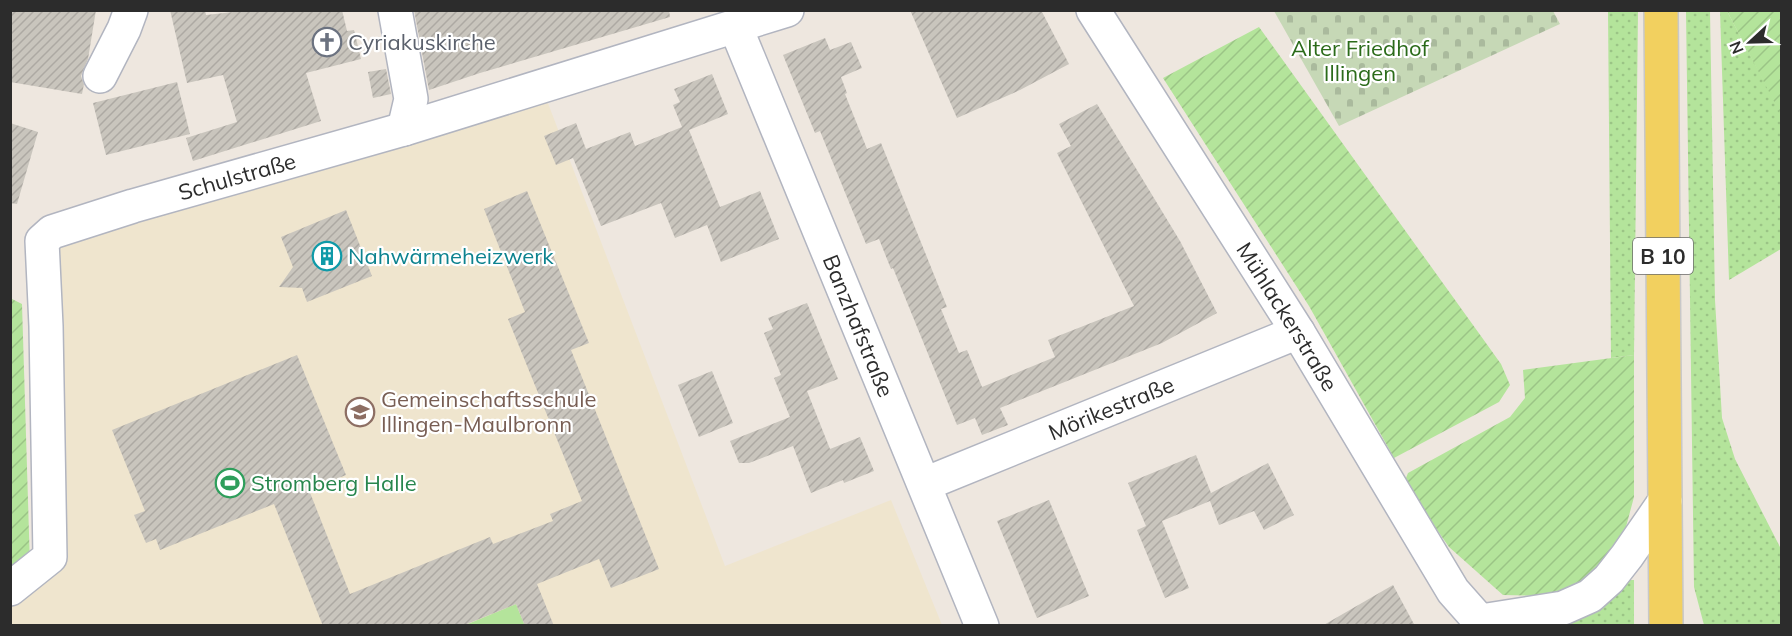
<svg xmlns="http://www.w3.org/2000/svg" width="1792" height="636" viewBox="0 0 1792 636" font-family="Mulish,sans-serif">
  <defs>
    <pattern id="grass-dots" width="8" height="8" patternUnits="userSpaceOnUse" patternTransform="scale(1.5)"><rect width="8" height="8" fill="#b4e49b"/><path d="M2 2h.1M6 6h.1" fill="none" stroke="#9bc486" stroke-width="1.8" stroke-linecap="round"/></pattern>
    <pattern id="cemetery-stones" width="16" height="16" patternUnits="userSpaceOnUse" patternTransform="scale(1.5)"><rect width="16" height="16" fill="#c6d8b6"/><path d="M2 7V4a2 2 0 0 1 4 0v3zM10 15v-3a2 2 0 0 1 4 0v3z" fill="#aaba9d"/></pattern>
    <pattern id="garden-furrows" width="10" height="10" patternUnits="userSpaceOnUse" patternTransform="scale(1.5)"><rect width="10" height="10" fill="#b4e49b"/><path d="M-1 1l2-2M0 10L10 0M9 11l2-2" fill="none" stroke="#9bc486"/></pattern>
    <pattern id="building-hatch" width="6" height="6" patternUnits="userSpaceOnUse" patternTransform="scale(1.5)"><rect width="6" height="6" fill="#c9c5bd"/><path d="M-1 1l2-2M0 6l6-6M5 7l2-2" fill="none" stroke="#ada9a3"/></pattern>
  </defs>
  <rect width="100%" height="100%" fill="#eee7df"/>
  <!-- education -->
  <polygon fill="#efe5ce" points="541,85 725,566 891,500 942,625 11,626 11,597 62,558 43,241"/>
  <!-- grass -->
  <g fill="url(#grass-dots)">
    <polygon points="1608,11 1638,11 1634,355 1611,358"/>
    <polygon points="1686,11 1710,11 1715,300 1722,418 1735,459 1781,549 1781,625 1704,625 1694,587"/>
    <polygon points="1720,11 1727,11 1782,115 1781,249 1729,280"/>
    <polygon points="1629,580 1634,580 1634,625 1538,625 1572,622 1606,603"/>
  </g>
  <!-- cemetery -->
  <polygon fill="url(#cemetery-stones)" points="1553,11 1560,24 1339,126 1274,11"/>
  <!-- park -->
  <polygon fill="#b4e49b" points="516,604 525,626 463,626"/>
  <!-- garden -->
  <g fill="url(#garden-furrows)">
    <polygon points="1727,11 1781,11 1781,115"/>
    <polygon points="1259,27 1501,364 1510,385 1499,402 1394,458 1309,306 1163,78"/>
    <polygon points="10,298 22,304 30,566 10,582"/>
    <polygon points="1634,355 1634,497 1623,538 1596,575 1559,596 1503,595 1449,547 1404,483 1408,473 1510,417 1525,398 1523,370"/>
  </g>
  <!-- building -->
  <g fill="url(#building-hatch)">
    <polygon points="10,10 96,10 88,59 81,76 84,84 82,94 10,82"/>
    <polygon points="170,10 205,10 206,15 251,10 342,10 347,31 354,30 361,59 306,73 321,121 193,161 186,138 237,122 223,75 187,83"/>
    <polygon points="414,10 669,10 670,17 480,73 429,90"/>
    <polygon points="910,10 1041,10 1069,64 1020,90 957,118"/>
    <polygon points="825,38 830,50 851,42 862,68 841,77 847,93 845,94 867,149 881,143 947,307 941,309 959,353 967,350 982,387 1055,357 1048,340 1134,306 1057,153 1071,146 1059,124 1097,104 1180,241 1217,313 1162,343 1000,408 1008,425 982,435 975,418 957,425 893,268 891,269 879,239 866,244 820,131 815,133 783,55"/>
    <polygon points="386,69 391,94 373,98 368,72"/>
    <polygon points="712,74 728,114 689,130 720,207 760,191 779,239 721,262 707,225 675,238 661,203 601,226 573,158 556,165 544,136 576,123 586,149 630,132 635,146 682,127 673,105 680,102 674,89"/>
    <polygon points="177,82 190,134 106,155 93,103"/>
    <polygon points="10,123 38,132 17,204 10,203"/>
    <polygon points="527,191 589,343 571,350 659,569 611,588 599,559 537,584 554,626 525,626 516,604 462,626 323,626 274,504 160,550 156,539 146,543 134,515 145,511 112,430 297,355 346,475 309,490 350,594 490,537 493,544 553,521 550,514 582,501 508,319 525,312 484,209"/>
    <polygon points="346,210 372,276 307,302 302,288 279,287 293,267 281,237"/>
    <polygon points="807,303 838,379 807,391 830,449 860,437 874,471 844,483 843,480 811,493 793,446 749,463 739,463 730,441 790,417 774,378 781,375 764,333 773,329 768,318"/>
    <polygon points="712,371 733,423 699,437 678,385"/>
    <polygon points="1196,455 1211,493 1268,463 1294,515 1264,530 1254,511 1219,525 1210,501 1162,521 1189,588 1165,598 1137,530 1146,526 1128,483"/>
    <polygon points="1049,500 1089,596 1037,618 997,521"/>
    <polygon points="1393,585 1415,626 1322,626"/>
  </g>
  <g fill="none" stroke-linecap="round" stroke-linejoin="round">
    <!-- minor casing -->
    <g stroke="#b2b5c0" stroke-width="36">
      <g id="minor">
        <polyline points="395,10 411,99 404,129"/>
        <path id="s1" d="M736,28L982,626"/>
        <polyline points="100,76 124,29 131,10"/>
        <path id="s2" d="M925,484L1298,332"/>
        <path id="s3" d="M10,589L50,557L46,326L42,241L52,232L133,206L404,129L787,10"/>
      </g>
    </g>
    <!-- tertiary casing -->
    <g stroke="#b2b5c0" stroke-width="36">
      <g id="tertiary">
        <path id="s4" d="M1093,10L1298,332L1453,591L1484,626"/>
        <polyline points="1481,621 1563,608 1590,596 1609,579 1627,556 1665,501"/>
      </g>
    </g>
    <!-- primary casing -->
    <g stroke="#c8c8c8" stroke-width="36">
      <polyline id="primary" points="1661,10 1666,626"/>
    </g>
    <!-- minor -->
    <use href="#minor" stroke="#fff" stroke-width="33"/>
    <!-- tertiary -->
    <use href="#tertiary" stroke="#fff" stroke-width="33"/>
    <!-- primary -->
    <use href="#primary" stroke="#f2d05f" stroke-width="33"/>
  </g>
  <!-- icons -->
  <defs>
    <g id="church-ring" transform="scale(1.5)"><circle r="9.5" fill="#fff" stroke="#6b7280" stroke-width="1.5"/><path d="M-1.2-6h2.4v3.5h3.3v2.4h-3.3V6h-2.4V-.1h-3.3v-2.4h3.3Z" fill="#6b7280"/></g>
    <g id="building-ring" transform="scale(1.5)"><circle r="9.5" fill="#fff" stroke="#0f9aa8" stroke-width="1.5"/><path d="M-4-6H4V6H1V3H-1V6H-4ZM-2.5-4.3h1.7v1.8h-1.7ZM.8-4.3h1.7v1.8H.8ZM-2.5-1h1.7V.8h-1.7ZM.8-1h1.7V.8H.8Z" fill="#0f9aa8"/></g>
    <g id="school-ring" transform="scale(1.5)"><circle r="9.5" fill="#fff" stroke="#8d6e63" stroke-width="1.5"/><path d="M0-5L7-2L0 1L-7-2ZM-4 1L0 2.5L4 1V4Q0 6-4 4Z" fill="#8d6e63"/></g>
    <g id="stadium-ring" transform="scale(1.5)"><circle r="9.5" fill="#fff" stroke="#2e9e5b" stroke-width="1.5"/><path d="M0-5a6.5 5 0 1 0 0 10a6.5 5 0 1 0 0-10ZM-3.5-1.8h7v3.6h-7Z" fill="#2e9e5b"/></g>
  </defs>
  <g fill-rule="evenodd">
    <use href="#church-ring" x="327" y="42"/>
    <use href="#building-ring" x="327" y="256"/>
    <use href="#school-ring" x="360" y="412"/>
    <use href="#stadium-ring" x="230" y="483"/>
  </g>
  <g text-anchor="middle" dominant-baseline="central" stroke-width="4.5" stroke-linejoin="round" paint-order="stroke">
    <!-- shield labels -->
    <rect fill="#fff" stroke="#6b6b6b" stroke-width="1.5" x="1633" y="238" width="60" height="36" rx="4.5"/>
    <g font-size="21" font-weight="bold" fill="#2c2c2c">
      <text x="1663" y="256">B 10</text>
    </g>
    <!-- worship labels -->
    <g font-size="22" fill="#5b616d" stroke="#fff" text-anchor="start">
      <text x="348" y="42">Cyriakuskirche</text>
    </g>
    <!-- park labels -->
    <g font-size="22" fill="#2b6b1a" stroke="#fff">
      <text x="1360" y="48">Alter Friedhof<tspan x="1360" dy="25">Illingen</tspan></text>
    </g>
    <!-- street labels -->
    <g font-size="22" fill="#2c2c2c" stroke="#fff">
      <text stroke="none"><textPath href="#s3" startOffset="574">Schulstraße</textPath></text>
      <text stroke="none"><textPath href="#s4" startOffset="363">Mühlackerstraße</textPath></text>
      <text stroke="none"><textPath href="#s1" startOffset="322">Banzhafstraße</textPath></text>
      <text stroke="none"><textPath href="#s2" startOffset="201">Mörikestraße</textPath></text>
    </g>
    <!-- culture labels -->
    <g font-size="22" fill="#0d838f" stroke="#fff" text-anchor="start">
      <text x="348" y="256">Nahwärmeheizwerk</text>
    </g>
    <!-- education labels -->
    <g font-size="22" fill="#785e54" stroke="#fff" text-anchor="start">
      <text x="381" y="399">Gemeinschaftsschule<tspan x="381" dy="25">Illingen-Maulbronn</tspan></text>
    </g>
    <!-- leisure labels -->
    <g font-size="22" fill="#27864d" stroke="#fff" text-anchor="start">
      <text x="251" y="483">Stromberg Halle</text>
    </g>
  </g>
  <!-- border -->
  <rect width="1792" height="636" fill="none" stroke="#2c2c2c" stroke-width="24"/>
  <!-- north arrow -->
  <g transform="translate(1750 42) rotate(248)" stroke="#ffffff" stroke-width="4.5" paint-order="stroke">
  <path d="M0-4.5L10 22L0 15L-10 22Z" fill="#2c2c2c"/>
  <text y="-9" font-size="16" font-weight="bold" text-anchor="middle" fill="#2c2c2c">N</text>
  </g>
</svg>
